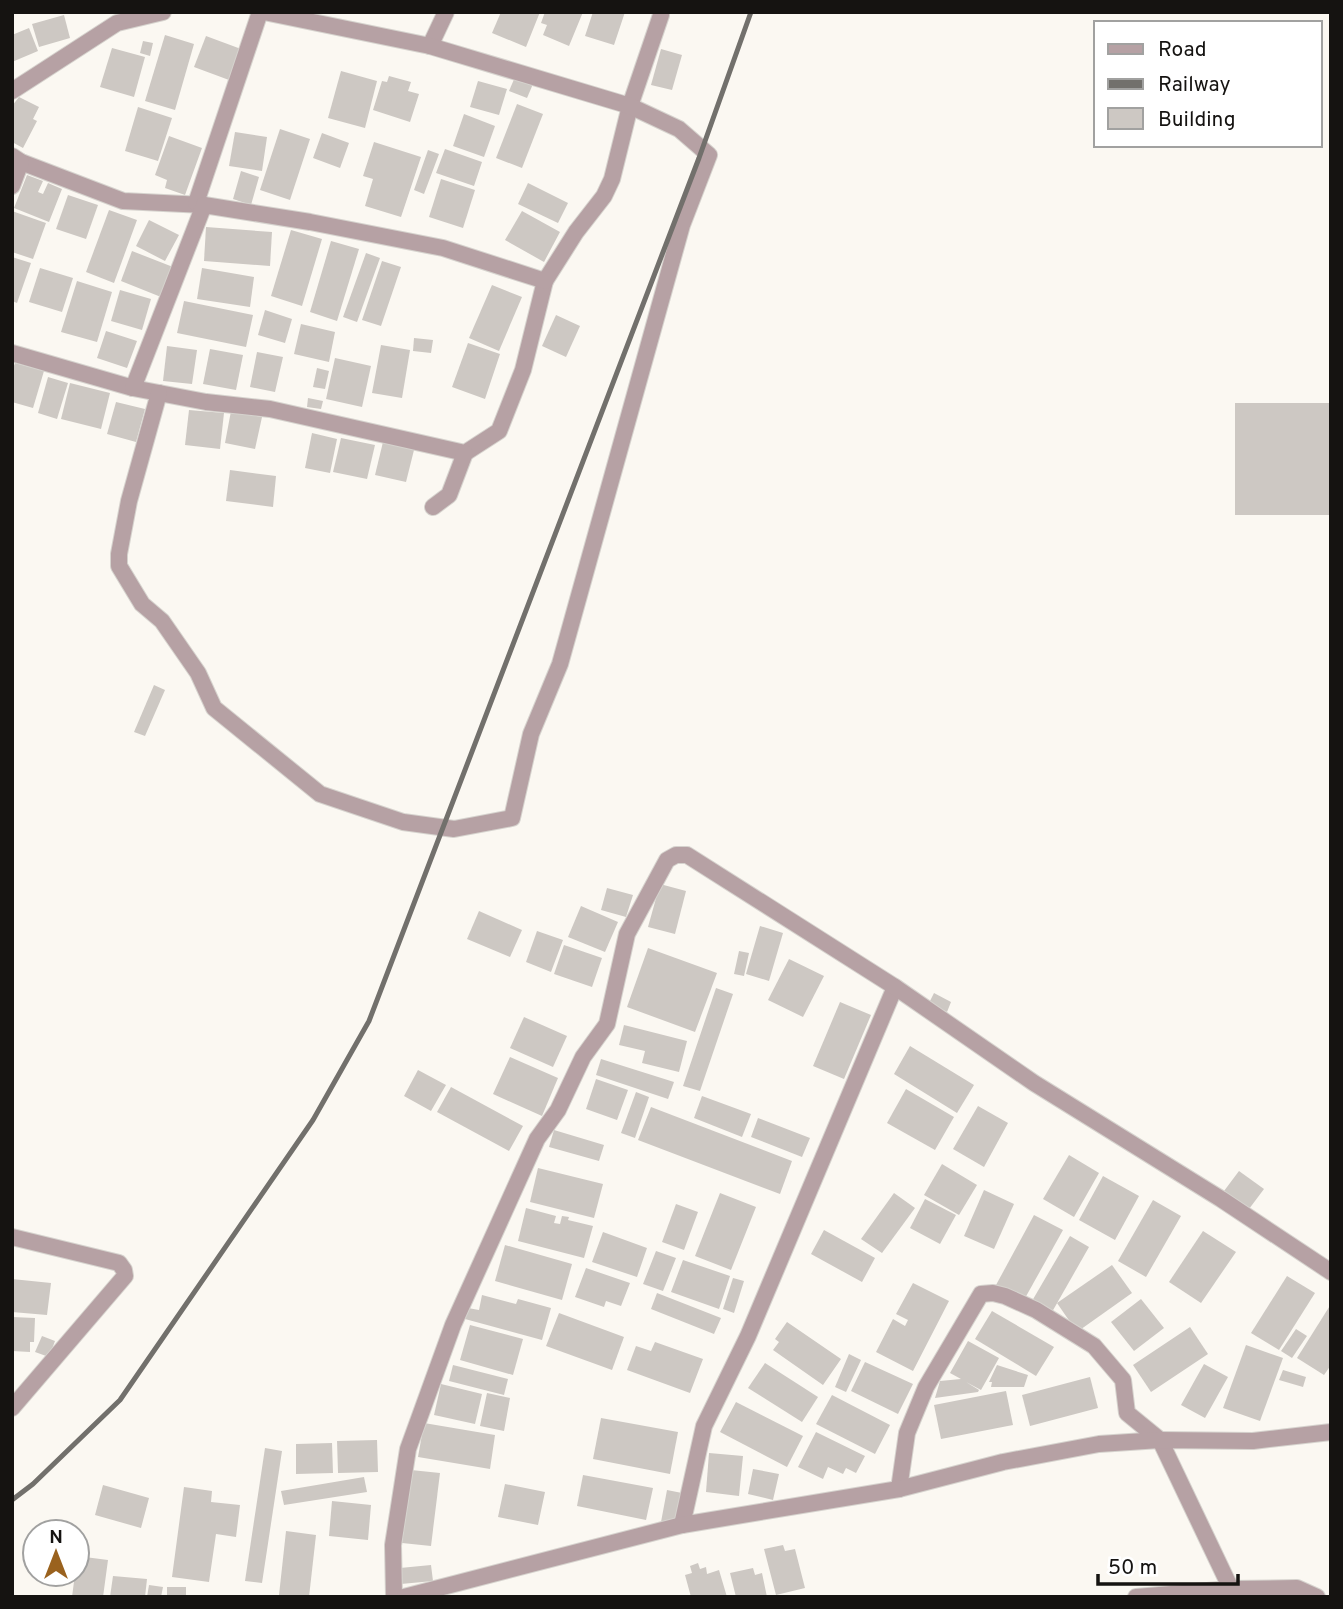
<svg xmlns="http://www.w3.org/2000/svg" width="1343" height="1609" viewBox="0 0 1343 1609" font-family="Overpass,sans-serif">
  <rect width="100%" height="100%" fill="#fbf8f2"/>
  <!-- building -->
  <g fill="#cdc8c3">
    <polygon points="501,12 540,12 526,47 492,33"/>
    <polygon points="545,12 583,12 569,46 543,35 547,25 541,23"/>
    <polygon points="593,12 625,12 614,45 585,36"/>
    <polygon points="64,15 70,38 39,47 32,24"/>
    <polygon points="29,28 38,51 12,62 12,35"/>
    <polygon points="165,35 194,44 175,110 145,101"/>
    <polygon points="206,36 241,49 229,80 194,67"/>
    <polygon points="143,41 153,43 150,56 140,53"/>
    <polygon points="112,48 145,57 134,97 100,87"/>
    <polygon points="661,49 682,55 672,90 651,85"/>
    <polygon points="341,71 377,81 365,128 328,118"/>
    <polygon points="389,76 411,82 408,91 419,94 410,122 373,110 382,81 387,82"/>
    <polygon points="515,77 533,84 527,98 509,91"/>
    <polygon points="478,81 507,89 499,115 470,107"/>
    <polygon points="19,97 39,107 33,119 37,121 23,148 12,142 12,106"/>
    <polygon points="517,104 543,114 522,168 496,158"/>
    <polygon points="138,107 172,118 158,161 125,151"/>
    <polygon points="464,114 495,126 484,157 453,146"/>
    <polygon points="280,129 310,139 290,200 260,190"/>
    <polygon points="235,132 267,137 262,171 229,166"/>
    <polygon points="322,133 349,143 340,168 313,158"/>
    <polygon points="169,136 202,148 185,195 165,188 167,180 155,175"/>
    <polygon points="374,142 421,157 401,217 365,206 373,179 363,176"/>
    <polygon points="445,149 482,162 474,186 436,173"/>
    <polygon points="428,150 439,154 424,194 414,190"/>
    <polygon points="241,171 259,177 251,205 233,199"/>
    <polygon points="27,175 43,181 38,192 43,194 48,183 62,189 49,222 14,208"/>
    <polygon points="441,179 475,190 463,228 429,217"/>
    <polygon points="528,183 568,203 558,223 518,204"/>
    <polygon points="68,195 98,205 86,239 56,229"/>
    <polygon points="109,210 137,220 114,283 86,272"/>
    <polygon points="12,211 46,223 33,259 12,252"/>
    <polygon points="522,211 560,232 544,262 505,240"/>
    <polygon points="149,220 179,235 165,261 136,246"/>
    <polygon points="206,227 272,232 270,266 204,261"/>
    <polygon points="291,230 322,239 302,306 271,296"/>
    <polygon points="331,241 359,249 337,321 310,312"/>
    <polygon points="132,251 173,267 161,297 121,281"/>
    <polygon points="366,253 380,258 357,322 343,317"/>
    <polygon points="12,257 31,263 17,303 12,301"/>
    <polygon points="382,261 401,267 381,326 362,320"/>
    <polygon points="40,268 73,278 62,312 29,302"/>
    <polygon points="202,268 254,277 250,307 197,299"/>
    <polygon points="77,281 112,292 97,342 61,332"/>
    <polygon points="492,285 522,297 499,351 469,338"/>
    <polygon points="120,290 151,299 142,330 111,321"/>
    <polygon points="184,301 253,315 246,347 177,333"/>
    <polygon points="265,310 292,319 285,343 258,335"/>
    <polygon points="556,315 580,326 566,357 542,346"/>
    <polygon points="301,324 335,332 329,362 294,354"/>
    <polygon points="106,331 137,341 127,368 97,358"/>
    <polygon points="414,338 433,340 431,353 413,351"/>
    <polygon points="468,343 500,354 485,399 452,387"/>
    <polygon points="381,345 410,350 402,398 372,393"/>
    <polygon points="167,346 197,350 192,384 163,381"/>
    <polygon points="210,349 243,355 236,390 203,384"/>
    <polygon points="257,352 283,357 275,392 250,387"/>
    <polygon points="335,358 371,366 362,407 326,399"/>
    <polygon points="15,363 44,371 33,408 12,402 12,371"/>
    <polygon points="317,368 329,371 325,389 313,387"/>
    <polygon points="48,377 68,383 57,419 38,413"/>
    <polygon points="70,383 110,393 101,429 61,419"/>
    <polygon points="308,398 323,401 321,409 307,407"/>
    <polygon points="116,402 145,409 136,442 107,434"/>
    <rect x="1235" y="403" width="96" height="112"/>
    <polygon points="189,410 224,413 220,449 185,445"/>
    <polygon points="231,411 262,417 255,449 225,443"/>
    <polygon points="312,433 337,439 330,473 305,468"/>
    <polygon points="341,438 375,445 367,479 333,472"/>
    <polygon points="383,442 414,450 406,482 375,475"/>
    <polygon points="230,470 276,476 273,507 226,501"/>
    <polygon points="154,685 165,690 145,736 134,732"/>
    <polygon points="660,884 686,891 675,934 648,927"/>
    <polygon points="607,888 633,895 626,917 601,910"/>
    <polygon points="581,906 618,922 605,952 568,937"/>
    <polygon points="479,911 522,930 510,957 467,939"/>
    <polygon points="760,926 783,933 769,981 746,974"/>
    <polygon points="537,931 563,940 551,972 526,962"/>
    <polygon points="564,945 602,958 592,987 554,974"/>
    <polygon points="648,948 717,973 695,1032 627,1007"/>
    <polygon points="739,951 749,953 744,976 734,974"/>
    <polygon points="789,959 824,976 803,1017 768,1000"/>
    <polygon points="716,988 733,994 700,1091 683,1086"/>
    <polygon points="934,993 951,1002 947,1012 929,1003"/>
    <polygon points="840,1002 871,1015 844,1079 813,1066"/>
    <polygon points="524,1017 567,1036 553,1067 510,1048"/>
    <polygon points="624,1025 687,1041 679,1072 642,1063 645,1051 619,1045"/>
    <polygon points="910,1046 974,1085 957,1113 894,1074"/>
    <polygon points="510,1057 558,1078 542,1116 493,1094"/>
    <polygon points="601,1059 674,1082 668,1099 596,1075"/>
    <polygon points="418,1070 446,1085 431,1111 404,1096"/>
    <polygon points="596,1079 628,1090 617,1120 586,1109"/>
    <polygon points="451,1087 523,1126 509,1151 437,1112"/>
    <polygon points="906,1089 954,1117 935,1150 887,1123"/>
    <polygon points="636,1092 649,1097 635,1138 621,1133"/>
    <polygon points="702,1096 751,1114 742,1137 694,1118"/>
    <polygon points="978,1106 1008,1123 984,1167 953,1149"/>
    <polygon points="651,1107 792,1161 780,1194 638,1140"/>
    <polygon points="758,1118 810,1138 802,1157 751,1137"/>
    <polygon points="554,1130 604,1145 599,1161 549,1147"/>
    <polygon points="1069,1155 1099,1173 1074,1217 1043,1199"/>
    <polygon points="942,1164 977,1185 959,1215 924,1195"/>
    <polygon points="538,1168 603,1184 594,1218 530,1202"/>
    <polygon points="1239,1171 1264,1189 1249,1209 1224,1191"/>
    <polygon points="1103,1176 1139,1196 1115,1240 1079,1220"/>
    <polygon points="984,1190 1014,1204 994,1249 964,1236"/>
    <polygon points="720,1193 756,1207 731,1270 695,1256"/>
    <polygon points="894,1193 915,1208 882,1253 861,1239"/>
    <polygon points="925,1199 956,1215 940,1244 910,1228"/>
    <polygon points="1153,1200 1181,1216 1146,1277 1118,1261"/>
    <polygon points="676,1204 698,1212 684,1250 662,1242"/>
    <polygon points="526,1208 556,1216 554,1223 560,1224 562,1216 569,1217 568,1220 593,1226 584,1258 518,1241"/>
    <polygon points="1034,1215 1063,1230 1024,1300 996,1285"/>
    <polygon points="824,1230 875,1258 862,1282 811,1254"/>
    <polygon points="1203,1231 1236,1252 1201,1303 1169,1282"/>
    <polygon points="603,1232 647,1248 637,1277 592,1262"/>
    <polygon points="1070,1236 1089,1247 1052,1312 1032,1301"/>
    <polygon points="505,1245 572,1264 562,1300 495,1281"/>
    <polygon points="656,1251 676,1258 663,1291 643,1284"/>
    <polygon points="683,1260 730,1276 719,1309 671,1292"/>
    <polygon points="1112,1265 1132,1293 1077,1332 1057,1303"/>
    <polygon points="586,1268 630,1283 621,1306 606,1301 604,1307 575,1297"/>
    <polygon points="1287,1276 1315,1293 1279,1350 1251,1333"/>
    <polygon points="733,1278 744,1281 734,1313 723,1309"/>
    <polygon points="12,1279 51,1283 47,1315 12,1312"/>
    <polygon points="913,1283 949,1301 913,1371 876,1352 893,1319 905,1326 908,1320 896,1314"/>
    <polygon points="657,1293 721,1318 714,1334 651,1309"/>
    <polygon points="482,1295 516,1304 518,1299 551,1308 542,1340 465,1319 468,1308 479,1310"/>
    <polygon points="1141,1299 1164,1328 1134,1351 1111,1322"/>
    <polygon points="1331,1304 1331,1365 1324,1375 1297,1358"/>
    <polygon points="992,1311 1054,1347 1036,1376 975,1339"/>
    <polygon points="559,1313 624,1337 612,1370 546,1346"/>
    <polygon points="12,1317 35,1318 34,1342 30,1342 30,1352 12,1351"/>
    <polygon points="787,1322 841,1359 823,1385 773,1350 779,1342 775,1339"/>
    <polygon points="470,1325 523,1339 513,1375 460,1360"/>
    <polygon points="1190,1327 1208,1354 1151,1392 1133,1365"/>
    <polygon points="1296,1329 1307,1336 1292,1358 1281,1351"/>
    <polygon points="42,1336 55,1341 49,1357 35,1352"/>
    <polygon points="968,1341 999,1358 981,1390 966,1382 979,1390 978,1392 935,1398 940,1381 961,1379 950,1373"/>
    <polygon points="655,1342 703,1359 690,1393 627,1370 636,1346 651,1351"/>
    <polygon points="1246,1345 1283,1358 1260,1421 1223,1408"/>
    <polygon points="849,1354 861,1360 846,1392 835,1387"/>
    <polygon points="865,1362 913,1384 898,1414 851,1391"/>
    <polygon points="765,1363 818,1397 802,1422 748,1388"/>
    <polygon points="1204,1364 1228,1377 1205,1418 1181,1405"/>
    <polygon points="453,1365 508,1379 504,1395 449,1381"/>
    <polygon points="997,1365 1028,1375 1024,1387 991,1387 992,1382 989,1382"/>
    <polygon points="1283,1370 1306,1377 1303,1387 1279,1380"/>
    <polygon points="1090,1377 1098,1408 1030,1426 1022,1395"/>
    <polygon points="441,1384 482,1394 475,1424 434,1415"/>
    <polygon points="1006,1391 1013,1425 941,1439 934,1405"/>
    <polygon points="487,1393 510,1398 504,1431 480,1426"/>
    <polygon points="832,1395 890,1425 875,1454 816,1424"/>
    <polygon points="736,1402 803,1436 787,1467 720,1432"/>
    <polygon points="601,1418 678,1432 670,1474 593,1459"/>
    <polygon points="424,1423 495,1435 490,1469 418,1457"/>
    <polygon points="816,1432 865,1456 856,1473 846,1468 843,1474 828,1467 823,1479 798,1467"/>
    <polygon points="377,1440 378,1472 338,1473 337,1441"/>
    <polygon points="332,1443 333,1473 296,1474 296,1444"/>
    <polygon points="265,1448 282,1451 262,1583 245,1581"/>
    <polygon points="709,1453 743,1456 739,1496 706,1492"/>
    <polygon points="753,1469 779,1474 773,1500 748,1494"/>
    <polygon points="411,1470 440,1473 431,1546 402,1543"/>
    <polygon points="583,1475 653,1488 646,1520 577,1506"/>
    <polygon points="364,1477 367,1492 284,1505 281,1491"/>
    <polygon points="505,1484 545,1492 538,1525 498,1517"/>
    <polygon points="103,1485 149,1498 141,1528 95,1515"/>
    <polygon points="184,1487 212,1491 211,1502 240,1505 236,1537 216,1534 209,1582 172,1577"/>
    <polygon points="667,1490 682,1493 676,1525 661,1522"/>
    <polygon points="332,1501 371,1505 368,1540 329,1536"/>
    <polygon points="286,1531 316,1535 309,1597 279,1595"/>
    <polygon points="783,1545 785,1551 795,1549 805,1588 776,1595 764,1549"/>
    <polygon points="77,1556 108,1560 103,1597 72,1597 75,1574 77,1574"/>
    <polygon points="698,1563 700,1569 706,1567 707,1574 719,1570 727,1597 691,1597 685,1575 692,1573 690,1566"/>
    <polygon points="431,1565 433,1581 401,1584 400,1568"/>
    <polygon points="753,1568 755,1575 762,1573 767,1597 736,1597 730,1573"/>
    <polygon points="113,1576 147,1579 145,1597 110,1597"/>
    <polygon points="149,1585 163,1587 161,1597 147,1597"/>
    <rect x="167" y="1587" width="19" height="10"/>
  </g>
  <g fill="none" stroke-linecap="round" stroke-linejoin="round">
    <!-- minor casing -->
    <g stroke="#d6d3ce" stroke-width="18">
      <g id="minor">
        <polyline points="430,46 446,12"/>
        <polyline points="12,91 117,23 163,12"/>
        <polyline points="12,156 21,162 123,201 204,205"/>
        <polyline points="12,186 21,162"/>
        <polyline points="196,203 260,12"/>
        <polyline points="12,353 133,388 206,402 270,409 465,453 499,431 523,370 545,281"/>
        <polyline points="133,388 204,205 310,222 443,248 545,281 576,232 604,196 612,179 630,106 661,15"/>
        <polyline points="159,393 129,501 119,554 119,566 142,604 162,621 198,673 214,708 320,794 403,822 454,829 512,818 531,734 560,664 682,225 709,155 679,129 630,106 430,46 264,12"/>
        <polyline points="433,507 449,495 465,453"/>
        <polyline points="12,1237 119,1263 124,1270 125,1276 12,1408"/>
        <polyline points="899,1489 907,1433 926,1387 981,1294 993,1293 1005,1296 1036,1310 1094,1346 1123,1380 1127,1413 1160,1440 1231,1589"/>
        <polyline points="682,1525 704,1426 748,1336 895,987"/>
        <polyline points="394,1597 393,1545 408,1449 453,1325 537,1139 558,1110 583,1057 607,1024 627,934 667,860 676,855 687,855 895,987 1034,1083 1221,1199 1331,1272"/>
        <polyline points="404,1597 682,1525 899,1489 1003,1462 1099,1444 1160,1440 1253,1441 1331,1432"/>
        <polyline points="1136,1597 1231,1589 1297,1588 1317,1597"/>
      </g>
    </g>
    <!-- minor -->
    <use href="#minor" stroke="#b6a1a4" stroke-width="16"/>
    <!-- rail -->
    <polyline stroke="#72706c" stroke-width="5" points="12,1500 33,1484 120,1400 313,1120 369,1021 699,158 751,12"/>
  </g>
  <!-- border -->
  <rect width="1343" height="1609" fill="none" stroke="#151311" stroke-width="28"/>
  <!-- legend -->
  <rect x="1094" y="21" width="228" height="126" fill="#ffffff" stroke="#a1a1a0" stroke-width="2"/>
  <rect x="1108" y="44" width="35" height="10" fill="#b6a1a4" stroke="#a1a1a0" stroke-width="2"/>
  <text x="1158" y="56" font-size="21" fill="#151311">Road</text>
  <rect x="1108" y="79" width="35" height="10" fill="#72706c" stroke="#a1a1a0" stroke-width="2"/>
  <text x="1158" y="91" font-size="21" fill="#151311">Railway</text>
  <rect x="1108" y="108" width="35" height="21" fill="#cdc8c3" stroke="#a1a1a0" stroke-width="2"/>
  <text x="1158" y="126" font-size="21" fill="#151311">Building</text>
  <!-- north arrow -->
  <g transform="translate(56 1553)"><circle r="33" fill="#ffffff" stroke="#a1a1a0" stroke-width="2"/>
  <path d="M0-5L12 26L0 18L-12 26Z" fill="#9a621e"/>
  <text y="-10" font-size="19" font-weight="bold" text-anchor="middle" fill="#151311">N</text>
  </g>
  <!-- scale -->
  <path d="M1098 1574v10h140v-10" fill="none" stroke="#151311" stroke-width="3.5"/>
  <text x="1108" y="1574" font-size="21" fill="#151311" stroke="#ffffff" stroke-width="5" paint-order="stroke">50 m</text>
</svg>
